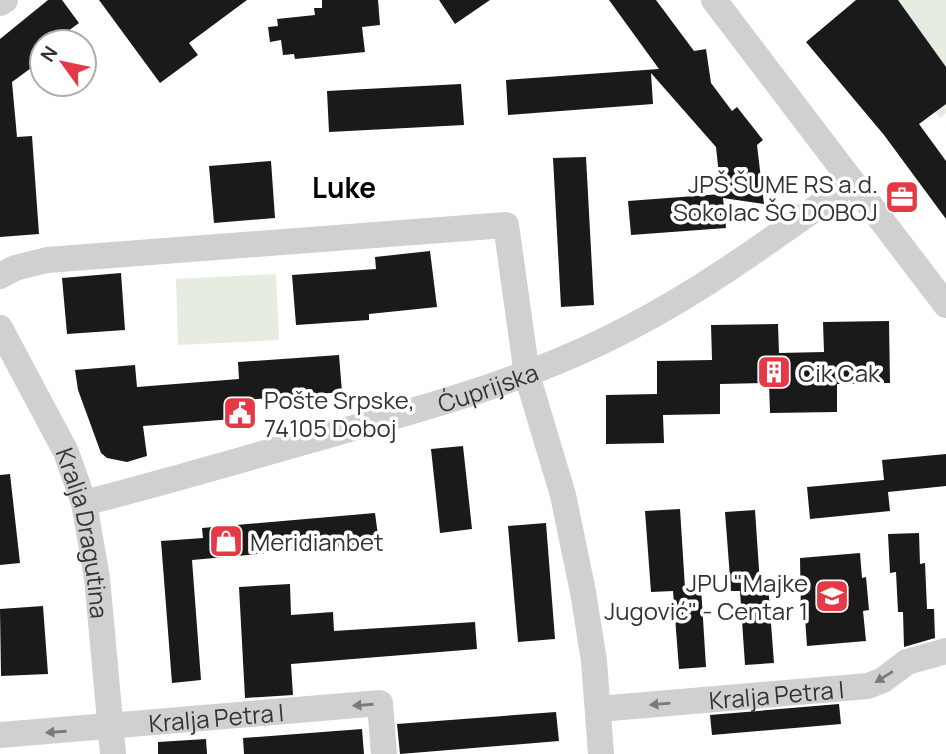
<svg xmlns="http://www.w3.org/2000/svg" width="946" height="754" viewBox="0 0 946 754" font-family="Manrope,sans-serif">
  <rect width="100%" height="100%" fill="#fff"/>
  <!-- green -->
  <g fill="#e6ecdf">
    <polygon points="854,0 946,0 946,113 940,118"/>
    <polygon points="276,274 279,340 178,345 176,279"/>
  </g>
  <!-- building -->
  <g fill="#1a1a1a">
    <polygon points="48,0 62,0 79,23 53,42 42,42 42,60 12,82 17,137 32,136 39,234 0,237 0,39"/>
    <polygon points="99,0 247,0 189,43 198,55 160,83"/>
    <polygon points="322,0 378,0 380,25 362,27 365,52 295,59 294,54 283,55 281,40 270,42 268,27 278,26 277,19 315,15 314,8 322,8"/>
    <polygon points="439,0 490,0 455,24"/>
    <polygon points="609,0 656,0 694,51 706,49 711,83 732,111 737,107 763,140 757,145 764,204 723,198 726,228 631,235 628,201 721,194 716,147 651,73 653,104 508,115 506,80 659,69"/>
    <polygon points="856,0 898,0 946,67 946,104 919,124 946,161 946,219 884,135 806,42"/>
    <polygon points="461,84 464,125 329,132 327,91"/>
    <polygon points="586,157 594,305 561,307 553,158"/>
    <polygon points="271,161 275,218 214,223 209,166"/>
    <polygon points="430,251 437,307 369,314 369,320 296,325 292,275 376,269 375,257"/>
    <polygon points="121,273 125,330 67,334 62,278"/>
    <polygon points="889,321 890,383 837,384 837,412 770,413 769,383 720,384 720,414 663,415 664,443 606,444 606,395 657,394 657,361 712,360 711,325 778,324 779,353 824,352 823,322"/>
    <polygon points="339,355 342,392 245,400 246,418 143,426 147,456 127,462 107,458 101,453 78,390 75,370 135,365 137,387 239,379 238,362"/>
    <polygon points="463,446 472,529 440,533 431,449"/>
    <polygon points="946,454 946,486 888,492 890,511 810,519 807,487 884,480 882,460"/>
    <polygon points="10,474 20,563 0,565 0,475"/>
    <polygon points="680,509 685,588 701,587 706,667 679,669 673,591 651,592 645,511"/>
    <polygon points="755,510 760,584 768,584 774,663 745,665 740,591 731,591 725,512"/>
    <polygon points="375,513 379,543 192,560 201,680 172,683 161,541 203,538 202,528"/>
    <polygon points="546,523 555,639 518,642 508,526"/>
    <polygon points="919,533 920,564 925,563 927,609 934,609 935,638 904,647 903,612 898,612 896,572 890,573 888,534"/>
    <polygon points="860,553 862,578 866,577 869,610 863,611 866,641 807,646 805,618 801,618 800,558"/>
    <polygon points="290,584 291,615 333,612 334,631 475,622 477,649 291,664 293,695 245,698 239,587"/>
    <polygon points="43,606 48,674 1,676 0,609"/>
    <polygon points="839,704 841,724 712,735 710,715"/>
    <polygon points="556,712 559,741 400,754 397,724"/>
    <polygon points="362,729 364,754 244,754 243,738"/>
    <polygon points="206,739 207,754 158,754 158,742"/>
  </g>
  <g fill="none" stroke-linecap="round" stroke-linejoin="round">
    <!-- minor -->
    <g stroke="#d0d0d0" stroke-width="26">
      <polyline points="714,0 946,305"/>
      <polyline points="0,3 5,0"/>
      <polyline points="0,276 15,268 47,260 506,225 527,375 563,495 583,592 594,661 601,754"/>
      <path id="s1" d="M0,328L66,452L84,503L97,578L113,754"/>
      <path id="s2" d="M84,503C166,482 247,458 329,435C431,406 535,378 629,328C708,287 779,234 851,183"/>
      <path id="s3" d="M599,709L868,686L883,680L907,662L946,651"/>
      <path id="s4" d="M0,735L380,703L384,754"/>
    </g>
  </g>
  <!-- one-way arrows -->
  <defs><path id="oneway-solid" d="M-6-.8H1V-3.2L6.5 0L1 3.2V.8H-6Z" transform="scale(1.75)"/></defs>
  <g fill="#7a7a7a">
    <use href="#oneway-solid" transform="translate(884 677) rotate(148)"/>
    <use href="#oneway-solid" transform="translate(660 704) rotate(175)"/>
    <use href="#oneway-solid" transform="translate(363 705) rotate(176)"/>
    <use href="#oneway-solid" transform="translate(56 732) rotate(176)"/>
  </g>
  <!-- icons -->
  <defs>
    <g id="office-square" transform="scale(1.75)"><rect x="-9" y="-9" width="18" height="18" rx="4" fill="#e63946" stroke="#fff"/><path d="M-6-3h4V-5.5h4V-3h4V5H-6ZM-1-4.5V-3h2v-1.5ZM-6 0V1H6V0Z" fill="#fff"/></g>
    <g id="building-square" transform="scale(1.75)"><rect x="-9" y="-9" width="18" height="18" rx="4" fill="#e63946" stroke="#fff"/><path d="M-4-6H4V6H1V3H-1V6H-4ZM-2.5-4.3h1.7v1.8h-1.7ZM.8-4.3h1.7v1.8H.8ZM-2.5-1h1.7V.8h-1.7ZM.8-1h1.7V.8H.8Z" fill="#fff"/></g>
    <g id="civic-square" transform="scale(1.75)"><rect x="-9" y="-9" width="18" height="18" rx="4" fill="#e63946" stroke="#fff"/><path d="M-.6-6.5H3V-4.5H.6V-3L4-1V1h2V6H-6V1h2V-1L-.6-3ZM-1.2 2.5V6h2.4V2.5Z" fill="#fff"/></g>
    <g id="shop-square" transform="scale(1.75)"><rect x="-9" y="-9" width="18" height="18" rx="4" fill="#e63946" stroke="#fff"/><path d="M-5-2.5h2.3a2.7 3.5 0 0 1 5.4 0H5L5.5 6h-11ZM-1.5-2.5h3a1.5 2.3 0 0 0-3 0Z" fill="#fff"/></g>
    <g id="school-square" transform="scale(1.75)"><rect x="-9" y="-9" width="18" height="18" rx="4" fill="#e63946" stroke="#fff"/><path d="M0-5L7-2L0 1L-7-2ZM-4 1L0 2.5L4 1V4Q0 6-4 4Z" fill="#fff"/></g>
  </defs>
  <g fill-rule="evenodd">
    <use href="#office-square" x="902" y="197"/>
    <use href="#building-square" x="774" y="372"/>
    <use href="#civic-square" x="240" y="413"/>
    <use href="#shop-square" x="226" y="541"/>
    <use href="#school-square" x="832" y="596"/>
  </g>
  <g text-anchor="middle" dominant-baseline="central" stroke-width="7" stroke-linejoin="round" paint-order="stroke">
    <!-- poi labels -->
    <g font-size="24" fill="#333" stroke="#fff" text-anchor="start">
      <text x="878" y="183" text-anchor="end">JPŠ ŠUME RS a.d.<tspan x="878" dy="28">Sokolac ŠG DOBOJ</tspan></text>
      <text x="798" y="372">Cik Cak</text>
      <text x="264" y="399">Pošte Srpske,<tspan x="264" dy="28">74105 Doboj</tspan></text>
      <text x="250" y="541">Meridianbet</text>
      <text x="808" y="582" text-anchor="end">JPU "Majke<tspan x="808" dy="28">Jugović" - Centar 1</tspan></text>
    </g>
    <!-- street labels -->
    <g font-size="24" fill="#333" stroke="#fff">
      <text stroke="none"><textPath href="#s2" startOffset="420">Ćuprijska</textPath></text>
      <text stroke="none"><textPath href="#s1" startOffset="224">Kralja Dragutina</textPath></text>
      <text stroke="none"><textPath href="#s3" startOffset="178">Kralja Petra I</textPath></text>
      <text stroke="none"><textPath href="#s4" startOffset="217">Kralja Petra I</textPath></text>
    </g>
    <!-- quarter labels -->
    <g font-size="28" font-weight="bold" fill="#000" stroke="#fff">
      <text x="344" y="187">Luke</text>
    </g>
  </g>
  <!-- north arrow -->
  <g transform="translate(63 63) rotate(303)"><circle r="33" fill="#ffffff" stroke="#adadad" stroke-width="2"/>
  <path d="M0-5L12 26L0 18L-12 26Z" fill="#e63946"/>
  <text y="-10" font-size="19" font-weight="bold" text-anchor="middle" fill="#333333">N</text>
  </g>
</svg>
